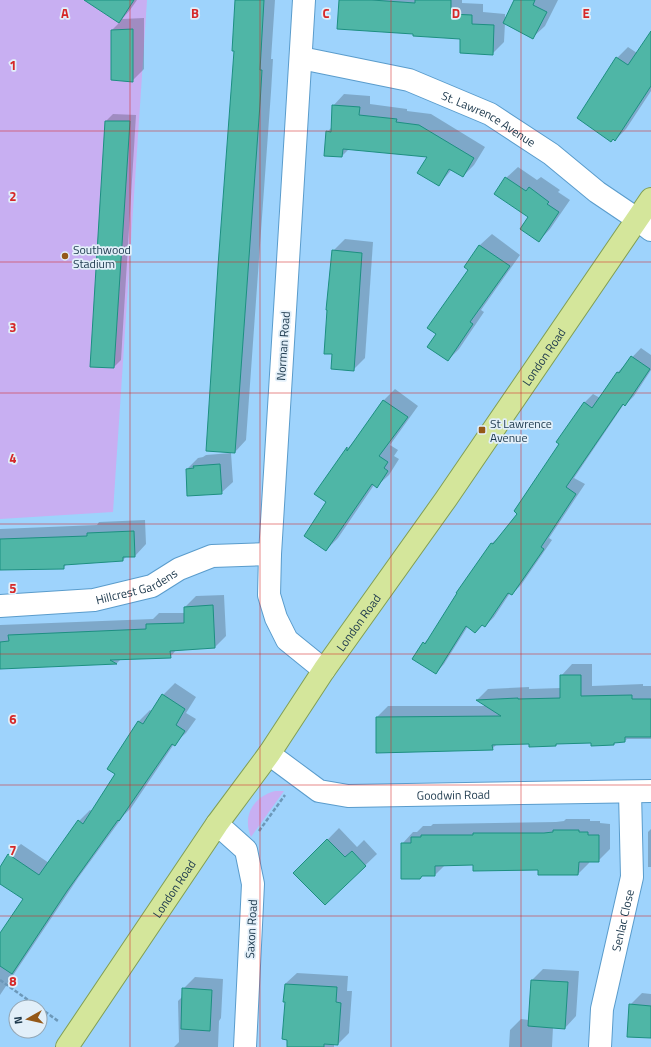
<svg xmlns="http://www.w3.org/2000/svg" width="651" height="1047" viewBox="0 0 651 1047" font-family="'Titillium Web',sans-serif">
  <rect width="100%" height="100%" fill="#9ed3fc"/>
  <!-- green -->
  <g fill="#c8aff2">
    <polygon points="0,0 147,0 113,512 0,519"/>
    <path d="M275,791H284L251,837C242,816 253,797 275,791Z"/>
  </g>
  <!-- shadow -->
  <g fill="#0003">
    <polygon points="86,0 137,0 130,10 122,19 144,18 144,69 132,81 112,30 120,22"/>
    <polygon points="236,0 275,0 271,59 273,59 271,92 246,440 235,452"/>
    <polygon points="340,0 462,0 462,3 483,4 483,12 505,14 505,22 515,0 558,0 545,26 533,37 505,23 504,42 492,54 461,38 415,33"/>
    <polygon points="651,33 651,91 626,129 615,140 617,58 628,47 637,53"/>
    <polygon points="344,94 370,96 370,104 407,109 407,111 431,114 485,147 474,165 463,176 452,169 439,185 428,157 350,148 342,156 327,132 332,127 333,106"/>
    <polygon points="113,114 136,115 121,360 114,367 106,121"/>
    <polygon points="518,167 537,180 541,177 560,190 558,192 570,200 550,229 539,241 529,216 506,178"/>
    <polygon points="492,234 520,255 481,310 484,312 459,349 448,360 438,334 469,270 465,267 480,245"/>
    <polygon points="345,239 373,242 365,358 353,370 333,251"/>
    <polygon points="641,348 651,355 651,370 634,396 625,405 624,404 574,478 585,484 549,538 552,540 521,585 512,594 510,593 494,617 485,626 483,624 475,632 468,626 444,664 436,673 424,643 433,634 458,593 457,592 492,543 501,535 518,514 584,403 593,394 600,398 618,372"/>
    <polygon points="395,389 418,406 390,445 398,450 394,456 399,459 389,475 377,486 374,485 338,538 326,550 328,502 316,494 348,448 355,440 384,400"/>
    <polygon points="231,453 233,482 221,493 187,469 198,458 203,457 206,455"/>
    <polygon points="145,520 146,544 135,556 127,556 123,560 67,564 63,568 0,569 0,529 97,525 99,522"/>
    <polygon points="224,595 226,636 215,647 177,649 170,657 122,658 117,663 0,668 0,625 153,619 159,613 185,613 185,607 196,596"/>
    <polygon points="572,664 592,664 592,686 643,684 643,686 651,686 651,739 627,739 625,741 616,742 614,744 591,742 558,743 556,745 530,746 530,743 497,744 492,749 377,717 388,706 486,706 477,700 488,689 529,687 529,689 561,688 561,676"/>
    <polygon points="175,683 196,697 186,713 196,719 186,733 174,744 131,808 124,815 78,878 0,995 0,935 25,899 0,882 0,869 9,855 21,844 49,863 79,821 90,810 92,811 116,774 108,769 139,721 150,710 152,711 163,695"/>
    <polygon points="566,819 590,819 590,821 600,821 600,823 610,824 610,849 598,861 590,861 589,863 578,874 474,864 445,865 435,875 402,844 413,832 417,832 423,826 431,826 433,824 556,822 564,821"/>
    <polygon points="339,828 357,847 364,840 377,854 325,904 295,873"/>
    <polygon points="651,829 651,867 648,867 648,832"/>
    <polygon points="543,969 579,971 576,1016 565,1028 553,1027 552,1047 509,1047 510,1030 521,1019 529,1020 532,980"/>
    <polygon points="297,973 348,976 347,991 352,991 349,1033 338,1044 334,1044 334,1047 287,1047 285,984"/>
    <polygon points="195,977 223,979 221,1018 219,1021 218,1047 174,1047 179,1042 178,1001 183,996 183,989"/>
    <polygon points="642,993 651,994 651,1037 630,1005"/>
  </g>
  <!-- building -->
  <g fill="#4fb6a6" stroke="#1d8f81">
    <polygon points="84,0 134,0 119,23"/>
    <polygon points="235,0 264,0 260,70 262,70 260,104 235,453 206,451 218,266 234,51 232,51"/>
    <polygon points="339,0 372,0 415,3 415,0 451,0 451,14 472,15 472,24 494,25 493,55 460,53 460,39 413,36 413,34 337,29"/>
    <polygon points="514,0 535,0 533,5 547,12 533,39 503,23"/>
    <polygon points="133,29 133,82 111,80 111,30"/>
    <polygon points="651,31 651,86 615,141 613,139 611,142 577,118 616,57 628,65"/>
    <polygon points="332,105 360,107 359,115 397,119 396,122 419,125 474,158 463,177 449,169 439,186 417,173 427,157 343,149 342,157 324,156 326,131 331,132"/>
    <polygon points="105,121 130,121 114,368 90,367"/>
    <polygon points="505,177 526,191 529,187 549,202 547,204 559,212 539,242 520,229 528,217 494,194"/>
    <polygon points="479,245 510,266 470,322 473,324 448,361 427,347 436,334 427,328 468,270 464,267"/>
    <polygon points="332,250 362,253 354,371 331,369 332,354 324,354 327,310 326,310"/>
    <polygon points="631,356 650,369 625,406 623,404 566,487 576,494 541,547 544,549 512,595 508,593 485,627 482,625 475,633 466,626 436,674 412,659 423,642 425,644 457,593 456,593 491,543 493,544 517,514 514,511 559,444 556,442 584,402 592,408 617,372 619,373"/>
    <polygon points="383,400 408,417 379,456 388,462 384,468 388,471 377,488 372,484 326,551 304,536 326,502 314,494 347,447 347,451"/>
    <polygon points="220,464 222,494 187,496 186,469 194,468 193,466"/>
    <polygon points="134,531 135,557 123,557 123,561 64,565 64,569 0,570 0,539 87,536 87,533"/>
    <polygon points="213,605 215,648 170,651 171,658 110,660 117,664 0,669 0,642 9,641 8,635 146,629 146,624 184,623 184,607"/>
    <polygon points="560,675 581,675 581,696 632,695 632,699 651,699 651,737 625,737 625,742 614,743 614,745 591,746 591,743 556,744 556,746 529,747 529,744 492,745 493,750 376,753 376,717 501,716 476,700 518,698 518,699 560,698"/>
    <polygon points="162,694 185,709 176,725 185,731 175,746 172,744 119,821 118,820 67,891 12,974 0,966 0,933 23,899 0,884 0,867 8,854 39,875 78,820 83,824 115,774 107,769 138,721 143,724"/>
    <polygon points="553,830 579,830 579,832 588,832 588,835 599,835 599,862 579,862 578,875 538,875 538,870 473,871 473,865 435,866 435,876 422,876 420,879 401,879 401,843 411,843 411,837 421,837 421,835 473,835 473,833 544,833 553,832"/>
    <polygon points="327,839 345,857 352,851 366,866 325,905 293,873"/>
    <polygon points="531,980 568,982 565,1029 528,1026"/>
    <polygon points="285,984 337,987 336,1002 341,1003 338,1045 324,1044 324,1047 287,1047 287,1040 282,1039 285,1002 283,1002"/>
    <polygon points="182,988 212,990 210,1031 181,1029"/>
    <polygon points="629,1004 651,1006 651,1038 627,1037"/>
  </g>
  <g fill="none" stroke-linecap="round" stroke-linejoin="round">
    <!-- minor casing -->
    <g stroke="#5a9ccc" stroke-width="24">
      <g id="minor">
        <polyline points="304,0 270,554 269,595 276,618 287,640 324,670"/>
        <path id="s1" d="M301,58L409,80L490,114L551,154L597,192L637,219L651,230"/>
        <path id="s2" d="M0,606L94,600L152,586L179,569L212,556L270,554"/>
        <path id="s3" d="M269,754L319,791L348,796L651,791"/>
        <polyline points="217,824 246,850 253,884 245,1047"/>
        <path id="s4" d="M600,1047L602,1009L632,877L630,792"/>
      </g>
    </g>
    <!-- major casing -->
    <g stroke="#819f54" stroke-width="24">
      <g id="major">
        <path id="s5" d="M67,1047L217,824L269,754L324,670L446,499L651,199"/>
      </g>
    </g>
    <!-- path -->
    <g stroke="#6c98b9" stroke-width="2.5" stroke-dasharray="4 2" stroke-linecap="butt">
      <polyline points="259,831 285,795"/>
      <polyline points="0,980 38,1007"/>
      <polyline points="40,1008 58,1021"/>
    </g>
    <!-- minor -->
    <use href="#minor" stroke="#fff" stroke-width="22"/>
    <!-- major -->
    <use href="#major" stroke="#d4e69b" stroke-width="22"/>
  </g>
  <!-- grid -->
  <path fill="none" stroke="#d62828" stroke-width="1" stroke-opacity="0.55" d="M130,0V1047M260,0V1047M391,0V1047M521,0V1047M0,131H651M0,262H651M0,393H651M0,524H651M0,654H651M0,785H651M0,916H651"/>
  <!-- markers -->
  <g fill="#945818" stroke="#e2eff9" stroke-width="1.5">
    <circle cx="65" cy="256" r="4"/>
    <rect x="478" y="426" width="8" height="8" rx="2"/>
  </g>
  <g text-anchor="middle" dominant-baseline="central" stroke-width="3.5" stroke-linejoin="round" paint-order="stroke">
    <!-- street labels -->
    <g font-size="12" fill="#1c384c" stroke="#e2eff9">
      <text stroke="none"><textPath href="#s1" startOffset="199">St. Lawrence Avenue</textPath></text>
      <text transform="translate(283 346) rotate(-86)">Norman Road</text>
      <text stroke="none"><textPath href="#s5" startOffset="839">London Road</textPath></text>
      <text stroke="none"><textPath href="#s2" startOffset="139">Hillcrest Gardens</textPath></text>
      <text stroke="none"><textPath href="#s5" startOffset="515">London Road</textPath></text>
      <text stroke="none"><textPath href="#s3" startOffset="197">Goodwin Road</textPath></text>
      <text stroke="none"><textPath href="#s5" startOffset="191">London Road</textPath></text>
      <text stroke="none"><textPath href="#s4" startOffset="129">Senlac Close</textPath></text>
      <text transform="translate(251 929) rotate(-87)">Saxon Road</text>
    </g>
    <!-- poi labels -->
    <g font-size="12" fill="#1c384c" stroke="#e2eff9" text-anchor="start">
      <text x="73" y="249">Southwood<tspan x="73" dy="14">Stadium</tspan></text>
      <text x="490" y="423">St Lawrence<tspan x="490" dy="14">Avenue</tspan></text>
    </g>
  </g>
  <g font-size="13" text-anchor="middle" font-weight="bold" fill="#d62828" stroke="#e2eff9" stroke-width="3.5" stroke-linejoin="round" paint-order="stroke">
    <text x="65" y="18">A</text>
    <text x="195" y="18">B</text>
    <text x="326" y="18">C</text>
    <text x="456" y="18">D</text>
    <text x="586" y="18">E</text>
    <text x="13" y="70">1</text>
    <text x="13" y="201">2</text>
    <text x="13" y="332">3</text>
    <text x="13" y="463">4</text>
    <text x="13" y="593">5</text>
    <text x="13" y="724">6</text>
    <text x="13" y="855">7</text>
    <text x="13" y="986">8</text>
  </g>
  <!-- north arrow -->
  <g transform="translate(28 1019) rotate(262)"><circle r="19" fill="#e2eff9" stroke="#93a6b4"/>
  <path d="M0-3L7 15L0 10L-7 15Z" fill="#945818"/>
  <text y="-6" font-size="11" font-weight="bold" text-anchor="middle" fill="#1c384c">N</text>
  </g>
</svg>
